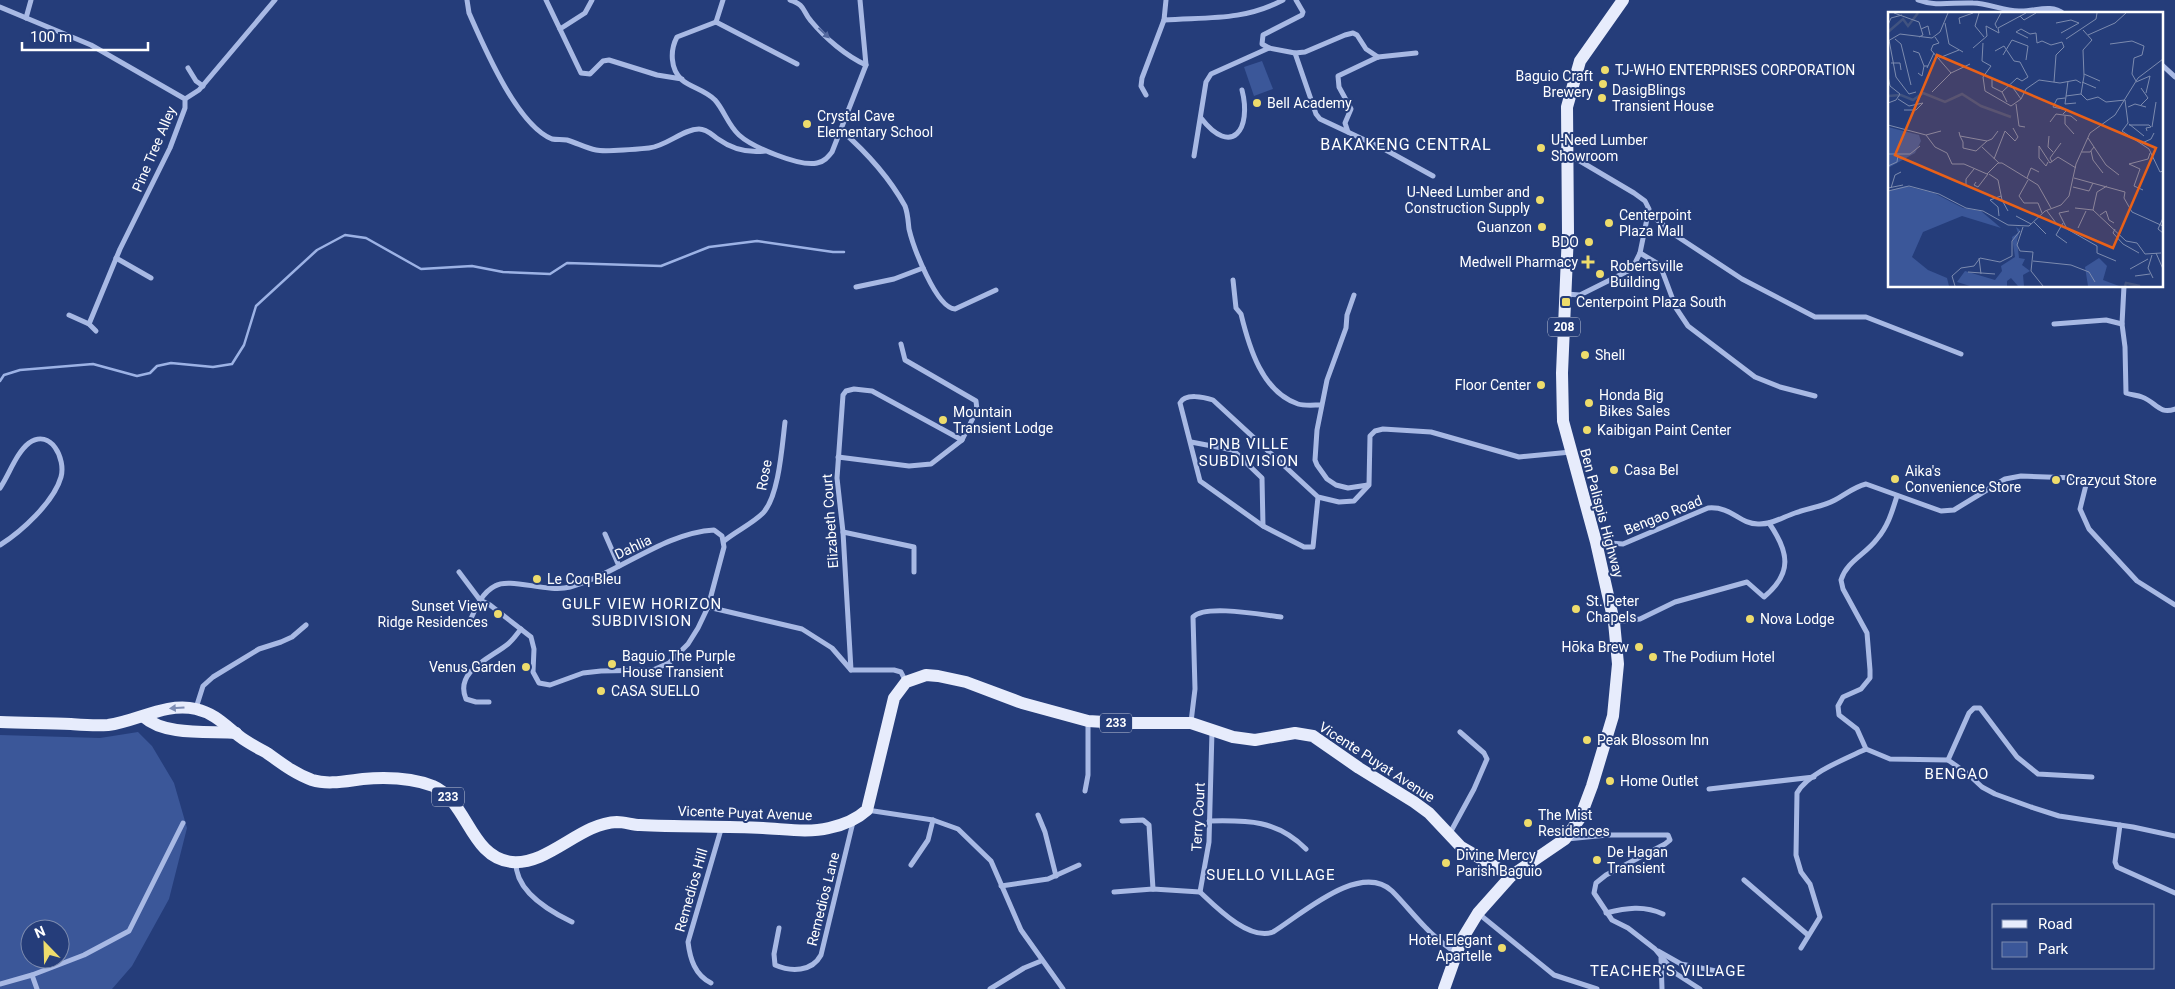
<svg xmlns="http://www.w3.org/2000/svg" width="2175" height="989" viewBox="0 0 2175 989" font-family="Roboto,sans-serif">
  <rect width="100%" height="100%" fill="#253d7a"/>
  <!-- green -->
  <g fill="#3b5799" fill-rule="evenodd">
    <polygon points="1262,61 1273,89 1254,96 1244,67"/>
    <path d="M138,732L152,746L174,783L187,828L169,899L132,966L112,989H0V735L100,738ZM30,929H60V959H30Z"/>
  </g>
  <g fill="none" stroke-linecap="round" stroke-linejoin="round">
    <!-- stream -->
    <polyline stroke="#9cb2e5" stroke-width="2.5" points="0,381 4,375 20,370 93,364 137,376 150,373 157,366 171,363 213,367 232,364 244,345 256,306 317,250 345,235 366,238 421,269 472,266 503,272 550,274 567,263 661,266 709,247 757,241 833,252 844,252"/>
    <!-- minor -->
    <g stroke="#a8b9e4" stroke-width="5">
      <path d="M467,0L469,13C484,47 517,125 552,139C557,140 562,139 567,140C577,143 586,148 596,150C605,152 638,149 649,148C667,146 683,129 699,129C707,129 712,135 718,139C732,149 749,153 765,151"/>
      <polyline points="546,0 581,73 590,74 603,61 609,60 657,75 682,79"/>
      <path d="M790,0C806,5 802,11 811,21C825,38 846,56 866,65"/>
      <path d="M1166,0L1164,20C1208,17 1243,21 1283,0"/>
      <path d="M1918,0C1936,7 1954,2 1973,3C1988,3 2003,11 2019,11C2035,12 2050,3 2064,14"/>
      <polyline points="0,7 91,45 185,99 185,108 170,148 120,249 89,324"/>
      <polyline points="26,18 31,0"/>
      <path d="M716,22L677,37C670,50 670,69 682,80C692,88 705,90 715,100C724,110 728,125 739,135C752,147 800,167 817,163C824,162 828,157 832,152L866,65L860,0"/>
      <polyline points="716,22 797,64"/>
      <polyline points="716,22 723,0"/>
      <polyline points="560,29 585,13 592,0"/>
      <polyline points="1269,48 1262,44 1263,35 1302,15 1303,12 1296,0"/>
      <polyline points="1295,53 1316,114 1320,119 1384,149 1433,176"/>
      <polyline points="2161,64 2175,77"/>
      <polyline points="188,68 196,81 203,86"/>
      <polyline points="1146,95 1141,86 1142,78 1164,20"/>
      <polyline points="185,99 199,90 275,0"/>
      <path d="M1201,118C1232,158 1252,129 1242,90"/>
      <path d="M841,130C865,151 889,177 905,206C908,214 908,221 909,229C913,246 936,308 955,309L996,290"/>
      <polyline points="1348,132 1345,123 1351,109 1339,87 1338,76 1378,57 1416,53"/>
      <polyline points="1194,156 1206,82 1211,74 1269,48 1295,53 1305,52 1345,35 1353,33 1357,35 1366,49 1378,57"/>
      <polyline points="1648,212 1675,235 1742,279 1815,317 1866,317 1961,354"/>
      <polyline points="1640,253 1660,265 1676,308 1688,326 1755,377 1780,387 1815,396"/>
      <polyline points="116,258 151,278"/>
      <path d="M1233,280L1236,308L1241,314C1249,347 1262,392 1298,404C1304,406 1314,405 1321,405"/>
      <path d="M2124,286L2122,324L2125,347L2126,393C2131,395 2137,395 2142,397C2156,402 2159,415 2175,409"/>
      <polyline points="856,287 894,279 923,268"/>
      <polyline points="1566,294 1580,295 1632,269 1640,253 1649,209 1645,201 1634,193 1568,154"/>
      <polyline points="1354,295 1347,315 1346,328 1327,380 1317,430 1315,460 1317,465 1327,479 1336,485 1348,488 1368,485"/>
      <polyline points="69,315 89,324 96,331"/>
      <polyline points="2054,324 2106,320 2122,324"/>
      <polyline points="1191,442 1233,450 1262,478 1263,526"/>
      <polyline points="838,457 909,466 931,464 962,440 977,410 976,401 905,360 901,344"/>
      <path d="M0,488C9,475 16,453 29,443C51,428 66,459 61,477C54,502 21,532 0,545"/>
      <path d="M1897,496C1892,512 1888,526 1877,539C1865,555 1847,561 1841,580L1843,589L1867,633L1870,670V678L1861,689L1843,697L1838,706L1839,715L1857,729L1866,749L1890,759L1948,760L1968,774L1982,787L1995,794L2031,807L2059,816L2133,827L2175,836"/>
      <path d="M1318,497L1313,547H1304L1263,526L1200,481L1180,403C1185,393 1204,397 1213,400L1318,497L1339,502L1354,501L1369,485L1370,436L1375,431L1383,429L1431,432L1519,457L1571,452"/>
      <polyline points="843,532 914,547 914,572"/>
      <polyline points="605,534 619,566"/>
      <path d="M724,541C736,531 752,524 763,513C779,496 782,446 785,422"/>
      <path d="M1596,542L1623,544L1708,508C1732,506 1739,524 1758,524C1771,525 1783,517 1795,513C1808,508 1822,507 1835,500C1846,494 1854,487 1866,484L1941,511L1954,510L2005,479L2021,476L2075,478L2082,480L2086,485L2080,509L2089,529L2137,581L2175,605"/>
      <path d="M459,572L480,600L490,605L531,637L534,649L533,672L539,683L550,685L583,673L601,671L653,670L669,663L688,644L698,628L708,607L724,547L722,536L714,530C663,533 618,574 570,587C547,593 510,577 495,586C481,593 475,610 469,623"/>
      <polyline points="708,607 802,629 832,648 851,670 894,670 901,672 906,682"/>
      <path d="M1615,622L1640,619L1675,602L1747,582L1764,597C1793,573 1789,552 1769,523"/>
      <polyline points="851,670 843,532 837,478 843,395 846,391 854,389 872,391 962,440"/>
      <path d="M489,702H476L466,699C454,671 491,658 508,644C513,640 517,634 521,629"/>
      <polyline points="196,708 203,686 213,677 259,649 281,642 292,637 306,625"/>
      <path d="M1191,722L1195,689L1193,617C1205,604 1263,615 1281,617"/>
      <polyline points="1948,760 1969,713 1974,708 1980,708 2017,757 2038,774 2092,777"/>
      <polyline points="1709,789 1814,777"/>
      <polyline points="1085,791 1088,775 1088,722"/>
      <polyline points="867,810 933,820 958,829 991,861 1021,930 1063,989"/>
      <polyline points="1038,815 1045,832 1056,876"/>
      <polyline points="1122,821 1143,820 1149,825 1153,889"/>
      <path d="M1209,821C1248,820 1277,820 1306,849"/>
      <polyline points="2120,825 2115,862 2117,867 2175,893"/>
      <polyline points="1450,833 1474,789 1487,759 1484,753 1460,732"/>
      <polyline points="1567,839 1607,835 1668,835 1670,840 1665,844 1606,875 1596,883 1594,893 1612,920 1628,928 1655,949 1675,973 1700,989"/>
      <path d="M516,862C515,891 549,911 572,922"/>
      <polyline points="911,865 928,840 933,820"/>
      <polyline points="1744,880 1808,935"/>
      <polyline points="1001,886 1048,879 1079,865"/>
      <polyline points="1114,892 1153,889 1200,892"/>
      <path d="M1200,892C1216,907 1249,941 1273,932C1301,915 1360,861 1392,891C1404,903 1414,916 1426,928C1435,938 1445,945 1456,953"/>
      <polyline points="1200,892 1209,842 1212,731"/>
      <path d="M1606,913C1626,908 1644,905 1663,914"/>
      <polyline points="1479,914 1554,975 1597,989"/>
      <path d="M779,928L774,954L775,965C791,972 812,972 821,955L853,822"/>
      <path d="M1801,948L1820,917L1810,884L1801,872L1796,855L1797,793C1808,773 1845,759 1866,749"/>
      <polyline points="1658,951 1681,964 1726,973"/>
      <polyline points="1661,958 1662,989"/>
      <polyline points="32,975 37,989"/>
      <path d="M711,983C695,975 690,959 688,942L722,826"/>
      <polyline points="0,984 32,975 84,955 129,931 183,823"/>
      <polyline points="990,989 1024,968 1041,961"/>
    </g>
    <!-- primary -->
    <g stroke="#e7ecfc" stroke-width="12">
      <path d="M144,717C165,736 209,731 236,733"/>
      <path d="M0,722C24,723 47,723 71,724C84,725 95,726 108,725C138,721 166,702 196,709C214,713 225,725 239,736C248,743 258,748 267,753C281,763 295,774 312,780C328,785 346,781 363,779C386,777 412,778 433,786C468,801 470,858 512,862C549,865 580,823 617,822C625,822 633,825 640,825C681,827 722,826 763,828C785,829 808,833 829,828C843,825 856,820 867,810L894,698L906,682L926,675L938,676L966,682L1022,703L1088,721L1121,723H1191L1233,737L1255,740L1295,733L1313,736L1359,768L1414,802L1429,813L1461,847L1511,876"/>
      <polyline points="1444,989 1461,941 1478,913 1511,876 1565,839 1580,818 1592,786 1613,716 1618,664 1614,622 1596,542 1563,421 1562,373 1568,233 1567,107 1580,61 1623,0"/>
    </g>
  </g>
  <!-- one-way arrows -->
  <defs><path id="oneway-solid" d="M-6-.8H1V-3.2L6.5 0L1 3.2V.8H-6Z" transform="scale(1.25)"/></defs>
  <use fill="#53689f" href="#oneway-solid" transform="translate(824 33) rotate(43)"/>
  <use fill="#7c8cb4" href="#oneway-solid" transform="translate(177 708) rotate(176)"/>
  <!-- markers -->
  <g fill="#eedc6c" stroke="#253d7a" stroke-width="2">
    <circle cx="1605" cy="70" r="5"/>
    <circle cx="1603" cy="84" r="5"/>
    <circle cx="1602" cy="98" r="5"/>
    <circle cx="1257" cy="103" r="5"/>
    <circle cx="807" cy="124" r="5"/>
    <circle cx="1541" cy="148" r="5"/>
    <circle cx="1540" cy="200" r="5"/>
    <circle cx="1609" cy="223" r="5"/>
    <circle cx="1542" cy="227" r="5"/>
    <circle cx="1589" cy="242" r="5"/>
    <path d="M1585.5 254.5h5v5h5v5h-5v5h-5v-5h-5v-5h5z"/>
    <circle cx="1600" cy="274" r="5"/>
    <rect x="1561" y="297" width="10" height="10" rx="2.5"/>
    <circle cx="1585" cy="355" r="5"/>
    <circle cx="1541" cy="385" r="5"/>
    <circle cx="1589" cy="403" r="5"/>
    <circle cx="943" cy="420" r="5"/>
    <circle cx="1587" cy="430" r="5"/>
    <circle cx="1614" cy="470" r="5"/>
    <circle cx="1895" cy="479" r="5"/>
    <circle cx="2056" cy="480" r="5"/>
    <circle cx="537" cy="579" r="5"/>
    <circle cx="1576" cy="609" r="5"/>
    <circle cx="498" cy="614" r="5"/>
    <circle cx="1750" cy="619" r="5"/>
    <circle cx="1639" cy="647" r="5"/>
    <circle cx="1653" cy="657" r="5"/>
    <circle cx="612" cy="664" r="5"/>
    <circle cx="526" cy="667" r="5"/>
    <circle cx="601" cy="691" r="5"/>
    <circle cx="1587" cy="740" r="5"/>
    <circle cx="1610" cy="781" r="5"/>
    <circle cx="1528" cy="823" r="5"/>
    <circle cx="1597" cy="860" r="5"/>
    <circle cx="1446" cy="863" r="5"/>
    <circle cx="1502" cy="948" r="5"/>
  </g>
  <g text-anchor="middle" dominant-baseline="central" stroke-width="4" stroke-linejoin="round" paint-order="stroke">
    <!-- shield labels -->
    <g fill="#253d7a" stroke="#bec5d7" stroke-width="1">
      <rect x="1548" y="317.5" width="32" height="19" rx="4"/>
      <rect x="1100" y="713.5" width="32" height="19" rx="4"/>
      <rect x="432" y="787.5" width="32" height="19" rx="4"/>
    </g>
    <g font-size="12" font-weight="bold" fill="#fff">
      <text x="1564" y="327">208</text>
      <text x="1116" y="723">233</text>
      <text x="448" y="797">233</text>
    </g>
    <!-- poi labels -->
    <g font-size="14" fill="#fff" stroke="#253d7a" text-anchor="start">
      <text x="1615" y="70">TJ-WHO ENTERPRISES CORPORATION</text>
      <text x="1593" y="76" text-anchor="end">Baguio Craft<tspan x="1593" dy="16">Brewery</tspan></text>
      <text x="1612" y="90">DasigBlings<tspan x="1612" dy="16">Transient House</tspan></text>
      <text x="1267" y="103">Bell Academy</text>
      <text x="817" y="116">Crystal Cave<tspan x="817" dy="16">Elementary School</tspan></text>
      <text x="1551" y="140">U-Need Lumber<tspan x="1551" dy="16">Showroom</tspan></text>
      <text x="1530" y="192" text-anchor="end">U-Need Lumber and<tspan x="1530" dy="16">Construction Supply</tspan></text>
      <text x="1619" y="215">Centerpoint<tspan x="1619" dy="16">Plaza Mall</tspan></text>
      <text x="1532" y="227" text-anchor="end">Guanzon</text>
      <text x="1579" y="242" text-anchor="end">BDO</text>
      <text x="1578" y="262" text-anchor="end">Medwell Pharmacy</text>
      <text x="1610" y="266">Robertsville<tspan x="1610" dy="16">Building</tspan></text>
      <text x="1576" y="302">Centerpoint Plaza South</text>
      <text x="1595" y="355">Shell</text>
      <text x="1531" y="385" text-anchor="end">Floor Center</text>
      <text x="1599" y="395">Honda Big<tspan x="1599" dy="16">Bikes Sales</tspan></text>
      <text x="953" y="412">Mountain<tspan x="953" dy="16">Transient Lodge</tspan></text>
      <text x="1597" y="430">Kaibigan Paint Center</text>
      <text x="1624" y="470">Casa Bel</text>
      <text x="1905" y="471">Aika's<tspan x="1905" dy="16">Convenience Store</tspan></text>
      <text x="2066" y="480">Crazycut Store</text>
      <text x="547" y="579">Le Coq Bleu</text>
      <text x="1586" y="601">St. Peter<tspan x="1586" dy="16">Chapels</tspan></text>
      <text x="488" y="606" text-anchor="end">Sunset View<tspan x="488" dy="16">Ridge Residences</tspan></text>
      <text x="1760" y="619">Nova Lodge</text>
      <text x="1629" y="647" text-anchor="end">Hōka Brew</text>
      <text x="622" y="656">Baguio The Purple<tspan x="622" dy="16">House Transient</tspan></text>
      <text x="1663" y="657">The Podium Hotel</text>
      <text x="516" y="667" text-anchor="end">Venus Garden</text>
      <text x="611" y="691">CASA SUELLO</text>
      <text x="1597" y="740">Peak Blossom Inn</text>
      <text x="1620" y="781">Home Outlet</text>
      <text x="1538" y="815">The Mist<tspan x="1538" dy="16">Residences</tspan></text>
      <text x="1607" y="852">De Hagan<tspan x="1607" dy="16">Transient</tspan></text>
      <text x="1456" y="855">Divine Mercy<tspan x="1456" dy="16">Parish Baguio</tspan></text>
      <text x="1492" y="940" text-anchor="end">Hotel Elegant<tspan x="1492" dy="16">Apartelle</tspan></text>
    </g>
    <!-- street labels -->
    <g font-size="14" fill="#fff" stroke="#253d7a">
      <text transform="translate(154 149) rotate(-67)">Pine Tree Alley</text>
      <text transform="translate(764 475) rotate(-79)">Rose</text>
      <text transform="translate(1602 513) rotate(75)">Ben Palispis Highway</text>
      <text transform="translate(1663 515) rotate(-22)">Bengao Road</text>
      <text transform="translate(830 521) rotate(-94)">Elizabeth Court</text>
      <text transform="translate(633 547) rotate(-25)">Dahlia</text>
      <text transform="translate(1377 762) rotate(33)">Vicente Puyat Avenue</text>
      <text transform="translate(745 813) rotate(2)">Vicente Puyat Avenue</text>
      <text transform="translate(1198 817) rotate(-87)">Terry Court</text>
      <text transform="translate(691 890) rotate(-74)">Remedios Hill</text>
      <text transform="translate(823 899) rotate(-76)">Remedios Lane</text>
    </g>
    <!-- neighbourhood labels -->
    <g font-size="15" letter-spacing="1" fill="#fff" stroke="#253d7a">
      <text x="1249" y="444">PNB VILLE<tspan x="1249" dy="17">SUBDIVISION</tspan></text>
      <text x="642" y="604">GULF VIEW HORIZON<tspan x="642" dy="17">SUBDIVISION</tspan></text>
      <text x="1957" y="774">BENGAO</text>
      <text x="1271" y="875">SUELLO VILLAGE</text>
      <text x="1668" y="971">TEACHER'S VILLAGE</text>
    </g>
    <!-- quarter labels -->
    <g font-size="16" letter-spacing="1" fill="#fff" stroke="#253d7a">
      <text x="1406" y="144">BAKAKENG CENTRAL</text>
    </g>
  </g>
  <!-- overview -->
  <g transform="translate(1888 12)">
    <rect width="275" height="275" fill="#253d7a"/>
    <path d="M0,115L31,123L33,129L27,141L0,156ZM18,174L46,181L75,196L93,199L113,216L74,204L35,220L24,245L40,258L59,266L61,274H0V179ZM128,215L132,218L129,228L131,246L137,247L134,253L142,259L135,263L136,274H130L123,266L119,269V274H82L69,270L77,259L107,268L114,259L113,254L127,245L124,225L130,221ZM211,246L219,254L215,268L231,274H200L197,255Z" fill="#3b5799"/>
    <path fill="none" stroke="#415380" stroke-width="2.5" d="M0,20L15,7L20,14L30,1M0,84L13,83L25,88L35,81L57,90L74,82L93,94L123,105M237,274L238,271L252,274"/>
    <path fill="none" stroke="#7c8baf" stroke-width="1" d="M6,1L31,10L35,23L31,25M91,1L87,14L96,25M132,4L136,8L148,1M57,11L61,32L75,40M168,11L183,8L191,11M72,12L71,6L85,1M0,13L3,6L14,3M109,16L107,12L113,1M33,17L40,14L42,23M195,18L204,28L195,38L196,64L193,82L199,88L210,85L218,90L237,88L240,111M173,21L191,11M200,23L227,11L238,1M140,26L128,20L133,17L142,22L148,21L149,31L154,29L163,33L174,30L176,35L168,43L166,70M7,27L13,32L23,73M178,27L208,7L209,1M1,28L8,65L21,82L28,80M0,29L12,22L44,26L52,20L60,1M95,31L94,49L103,54L95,65L97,79L123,94L133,87L138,77L151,68L172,71L188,68L193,71M222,32L244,29L256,34L254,43L246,46L244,62L248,69M85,36L99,24L98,14L111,21L110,16L138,1M25,39L31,41L36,54H40M107,39L116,34L126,49L132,50L140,65L134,69L129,66M115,43L124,28L140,34L138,48M51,46L71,38M3,51H12L13,58M39,56L46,41M30,61L34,64L36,54M63,61L82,52M196,62L212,69M0,64L2,74L12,82L8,88L0,91M104,66V75L114,80L119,90M180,69L177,92L188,91M194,70L208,76M248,70L262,64L258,81M123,73L133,87M44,80L63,61L43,38L45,33L51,31L47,25M114,80L129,66M178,84L193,82M10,87L21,94L35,91L28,98H16M128,92L131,114L137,115M252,94L260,86L253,76M240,95L247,92L258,95M175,102L179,98L165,95L169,87L177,86M177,104V112L186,122M162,110L168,102L183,104L189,109M240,111L234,119L261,137L272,160L275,159M241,112L256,124M0,113L38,123L47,135L59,141L64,152H76L99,162L110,151H114L150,173L163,196M241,113H261L263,115L258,116L259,119M264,115L268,90M125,116L130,125L127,129M71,120L72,124L75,130V136L88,139L99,129L72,124M38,123L53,119M161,124L160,135L165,140M99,129L104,127L110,119M254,131L263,127L266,121M94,135L111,151M206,135L218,153L231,163M203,139L205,148L215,161M194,140H202L206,135L200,126M0,142H22L32,134M106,147L117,119L127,129M160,150L158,154L151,146V134L162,151L170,145L188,156M164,150L162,146L173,131M0,154L9,150L10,143M101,162L110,168L114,188L120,199M139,166L143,156L151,160M186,166L237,180L236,186L244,200L275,214M88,170L86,173L90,175L100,162M78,173V167L86,157M219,174L209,180L205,198L238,229L249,231L257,242L273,241M185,175L201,179L205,171M0,176L15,173M3,176L7,163L13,160M255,178L246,174L252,157L241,152L260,147L262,141M0,179L21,174L51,182L78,196L95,199L120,213L141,214L157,199L173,193L181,184L188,152L202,121L227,103L250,66L275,47M131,184L136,191H150L154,201M131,184L140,168M187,196L205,198M159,199L168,211M181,199L171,201L179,217L209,234V241L228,249M212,203L218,199L221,208L226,211M111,204L110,195L102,188L113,184M128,204L143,212M275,206L270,217L275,221M146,210L158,222M175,211L168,223L179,231M135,215L129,233L132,239L145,240L143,259L155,274M190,216L198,199M227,217L225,221L235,232L251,241M268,241L275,257M264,243L260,256L265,266M91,246L93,262M145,249L183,253L201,260L207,270M242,257L260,247M80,260L107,262M247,264L262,262M67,274L64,264L73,256L86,254L92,246L112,250L124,244V229L132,219"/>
    <path fill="#e96118" fill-opacity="0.15" stroke="#e96118" stroke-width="2.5" d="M49,43L268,136L225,236L7,143Z"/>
    <rect width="275" height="275" fill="none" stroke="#fff" stroke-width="2.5"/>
  </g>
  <!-- legend -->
  <rect x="1992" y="904" width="162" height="65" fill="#253d7a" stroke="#7c8baf"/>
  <rect x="2002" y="920" width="25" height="8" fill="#e7ecfc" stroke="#7c8baf"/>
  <text x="2038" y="929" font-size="15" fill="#ffffff">Road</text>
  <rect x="2002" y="942" width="25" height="15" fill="#3b5799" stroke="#7c8baf"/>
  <text x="2038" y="954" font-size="15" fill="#ffffff">Park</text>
  <!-- north arrow -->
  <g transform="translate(45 944) rotate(337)"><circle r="24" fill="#253d7a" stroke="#7c8baf"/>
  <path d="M0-4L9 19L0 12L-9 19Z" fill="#eedc6c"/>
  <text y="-8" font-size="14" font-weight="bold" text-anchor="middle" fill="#ffffff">N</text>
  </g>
  <!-- scale -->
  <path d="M22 42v8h126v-8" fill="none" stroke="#ffffff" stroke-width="2.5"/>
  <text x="30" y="42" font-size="15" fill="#ffffff" stroke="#253d7a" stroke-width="4" paint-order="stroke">100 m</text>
</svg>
